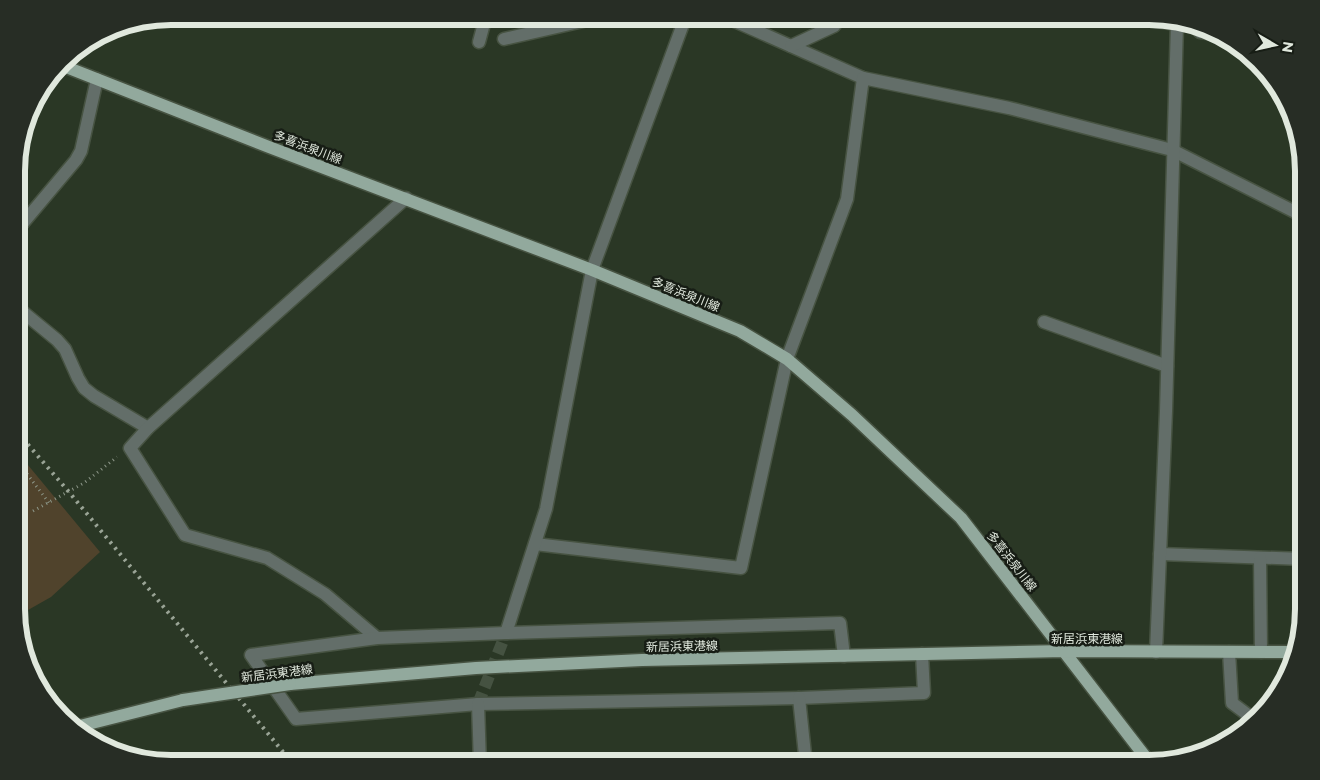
<svg xmlns="http://www.w3.org/2000/svg" width="1320" height="780" viewBox="0 0 1320 780" font-family="Montserrat,'Noto Sans JP',sans-serif">
  <rect width="100%" height="100%" fill="#2a3725"/>
  <!-- green -->
  <polygon fill="#50432c" points="18,453 100,552 51,597 21,614 22,631 20,636 18,629"/>
  <g fill="none" stroke-linecap="round" stroke-linejoin="round">
    <!-- minor-tunnel -->
    <polyline stroke="#455241" stroke-width="12" stroke-dasharray="12 6" stroke-linecap="butt" points="478,704 506,633"/>
    <!-- minor casing -->
    <g stroke="#475342" stroke-width="15">
      <g id="minor">
        <polyline points="723,16 863,78"/>
        <polyline points="1124,16 1177,24"/>
        <polyline points="1197,29 1200,32 1216,34"/>
        <polyline points="504,39 605,16"/>
        <polyline points="479,42 486,16"/>
        <polyline points="791,46 834,26 841,16"/>
        <polyline points="18,229 76,160 81,151 97,79"/>
        <polyline points="18,308 57,340 65,349 78,378 84,388 94,396 148,428"/>
        <polyline points="1044,322 1167,366"/>
        <polyline points="535,544 741,568 787,359 847,199 863,78 1009,108 1172,150 1303,216"/>
        <polyline points="1160,554 1303,559"/>
        <polyline points="1260,558 1261,652"/>
        <polyline points="506,633 546,509 592,270 686,16"/>
        <polyline points="377,638 325,594 267,558 185,535 130,448 148,428 406,198"/>
        <polyline points="1156,652 1166,411 1177,24"/>
        <polyline points="1229,652 1232,703 1252,718"/>
        <polyline points="844,656 840,623 506,633 377,638 251,655 296,719 478,704 799,698 924,693 922,654"/>
        <polyline points="799,698 806,764"/>
        <polyline points="478,704 480,764"/>
      </g>
    </g>
    <!-- major casing -->
    <g stroke="#475342" stroke-width="15">
      <g id="major">
        <polyline points="61,65 269,147 592,270 740,331 787,359 852,415 961,518 1150,763"/>
        <polyline points="290,684 476,668 642,660 1065,651 1293,652"/>
        <polyline points="76,727 183,700"/>
      </g>
    </g>
    <!-- path -->
    <g stroke="#8e988a" stroke-width="3" stroke-dasharray="1 4" stroke-linecap="butt">
      <polyline points="18,462 49,503"/>
      <polyline points="33,511 84,483 117,457"/>
    </g>
    <!-- minor -->
    <use href="#minor" stroke="#636e69" stroke-width="12"/>
    <!-- major -->
    <use href="#major" stroke="#92a99d" stroke-width="12"/>
    <!-- rail -->
    <polyline stroke="#9aa496" stroke-width="4" stroke-dasharray="2.5 5" stroke-linecap="butt" points="18,433 69,492 293,764"/>
    <!-- major-bridge casing -->
    <g stroke="#475342" stroke-width="15" stroke-linecap="butt">
      <polyline id="major-bridge" points="183,700 290,684"/>
    </g>
    <!-- major-bridge -->
    <use href="#major-bridge" stroke="#92a99d" stroke-width="12"/>
  </g>
  <g text-anchor="middle" dominant-baseline="central" stroke-width="5" stroke-linejoin="round" paint-order="stroke">
    <!-- street labels -->
    <g font-size="12" fill="#e0e8dd" stroke="#171d15">
      <text transform="translate(308 147) rotate(21)">多喜浜泉川線</text>
      <text transform="translate(686 294) rotate(22)">多喜浜泉川線</text>
      <text transform="translate(1012 561) rotate(52)">多喜浜泉川線</text>
      <text x="1087" y="638">新居浜東港線</text>
      <text transform="translate(682 646) rotate(-1)">新居浜東港線</text>
      <text transform="translate(277 673) rotate(-7)">新居浜東港線</text>
    </g>
  </g>
  <!-- crop -->
  <path d="M0 0H1320V780H0ZM171 25H1149A146 146 0 0 1 1295 171V609A146 146 0 0 1 1149 755H171A146 146 0 0 1 25 609V171A146 146 0 0 1 171 25Z" fill="#272d25" fill-rule="evenodd"/>
  <path fill="none" stroke="#e0e8dd" stroke-width="6" d="M171 25H1149A146 146 0 0 1 1295 171V609A146 146 0 0 1 1149 755H171A146 146 0 0 1 25 609V171A146 146 0 0 1 171 25Z"/>
  <!-- north arrow -->
  <g transform="translate(1275 45) rotate(99)" stroke="#171d15" stroke-width="4" paint-order="stroke">
  <path d="M0-4L9 19L0 12L-9 19Z" fill="#e0e8dd"/>
  <text y="-8" font-size="14" font-weight="bold" text-anchor="middle" fill="#e0e8dd">N</text>
  </g>
</svg>
